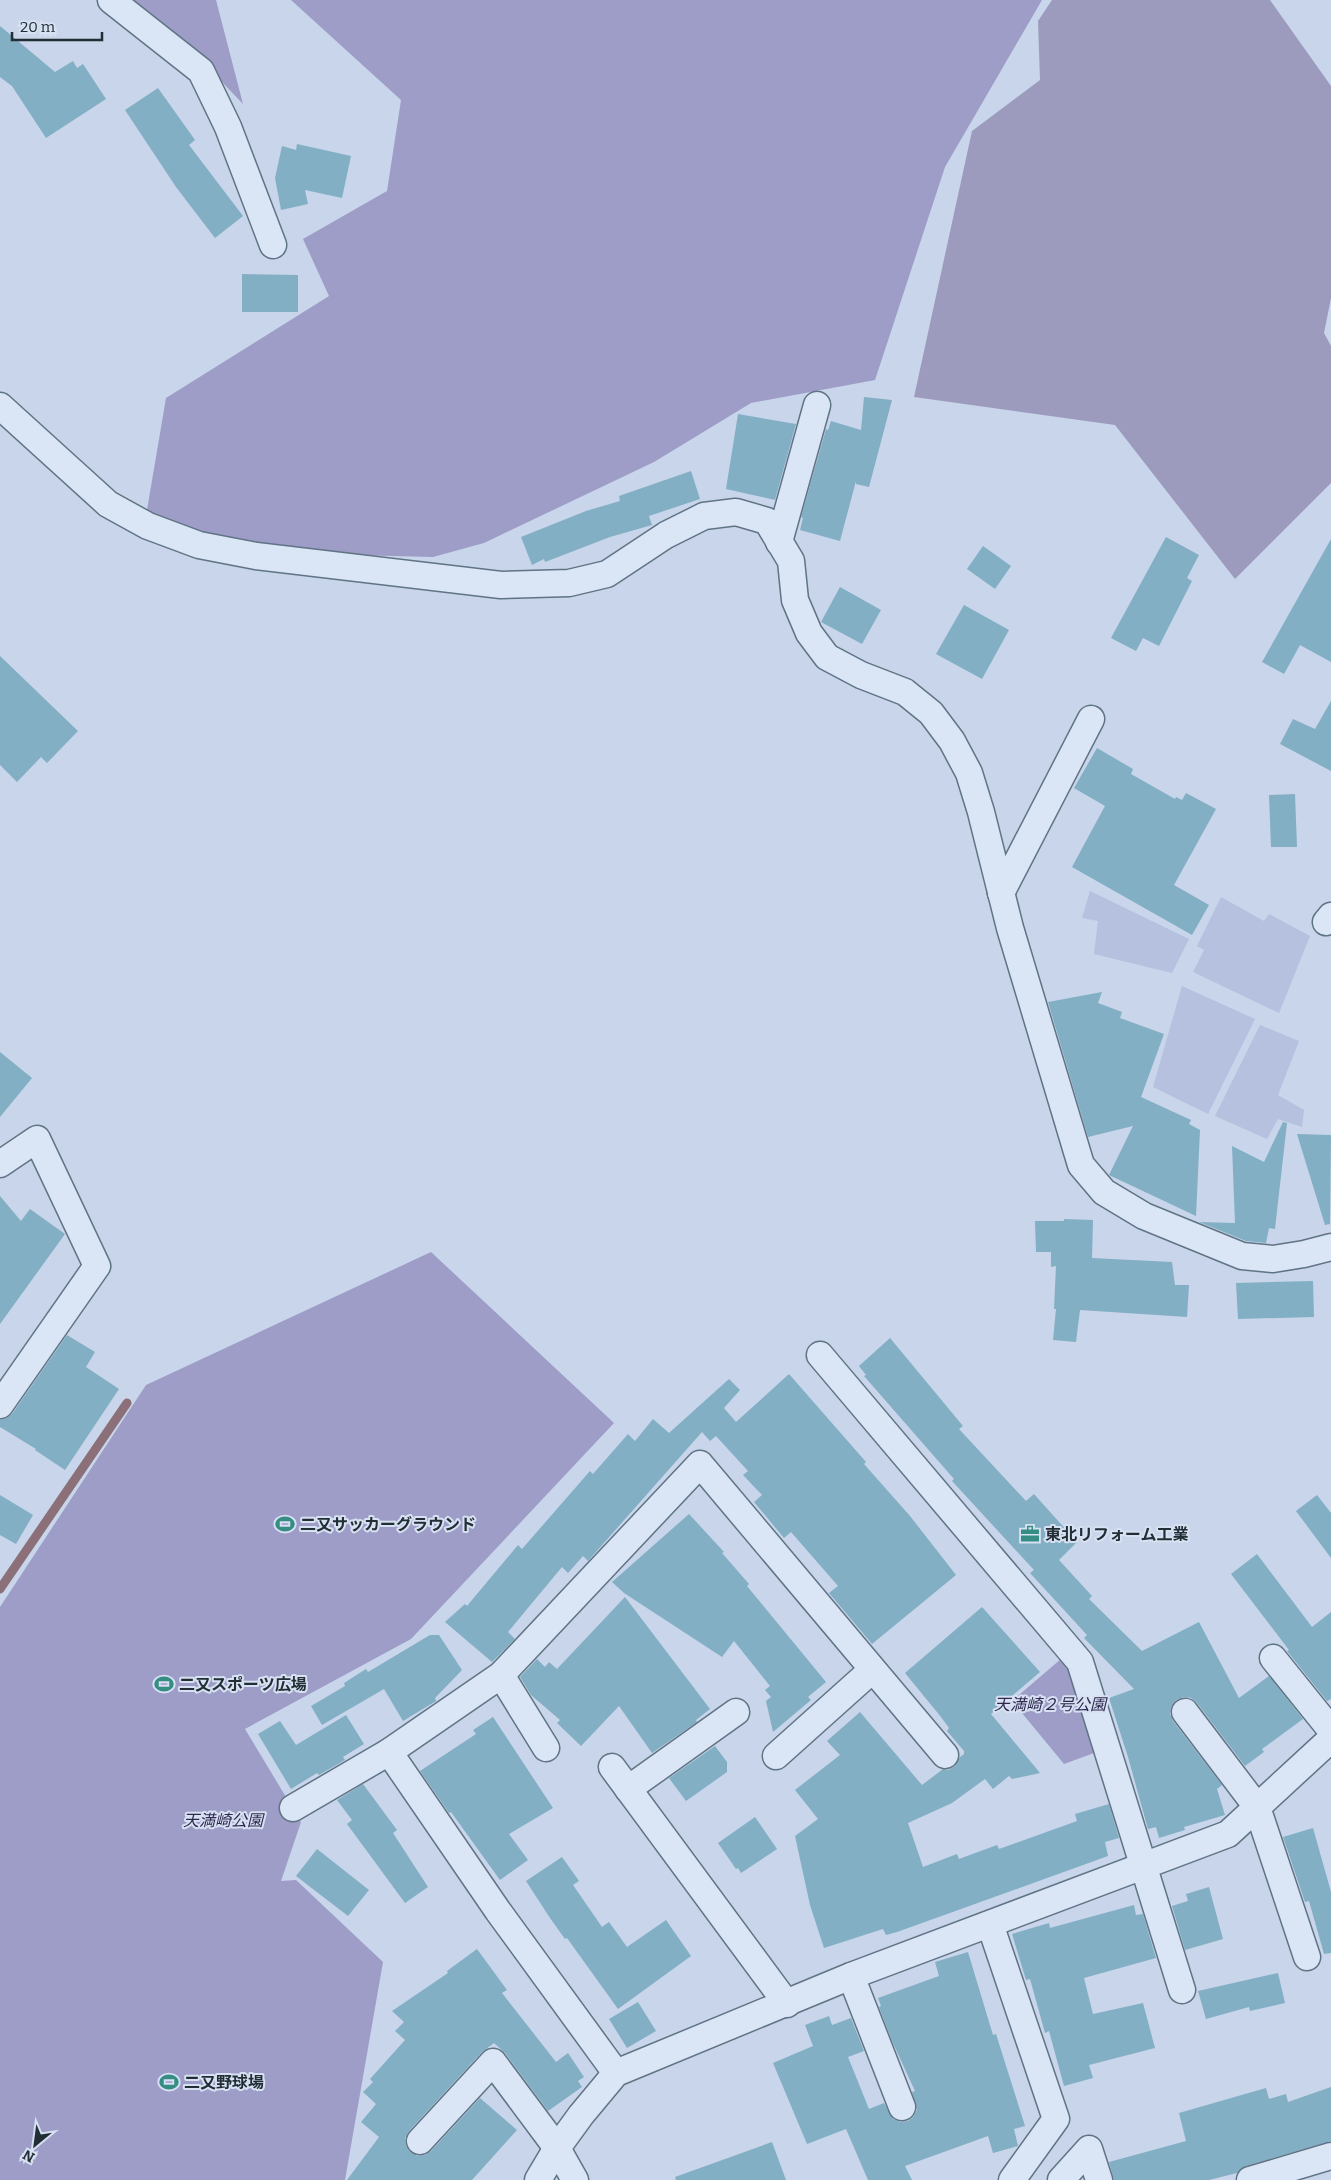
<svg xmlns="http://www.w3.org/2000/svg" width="1331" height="2180" viewBox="0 0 1331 2180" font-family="Bitter,'Noto Sans JP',serif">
  <rect width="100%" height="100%" fill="#c8d5ea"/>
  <!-- farmland -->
  <g fill="#b6c0df">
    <polygon points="1090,891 1189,939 1172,973 1094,954 1098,921 1082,918"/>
    <polygon points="1221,897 1264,921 1269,914 1310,936 1279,1013 1193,972 1204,950 1197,946"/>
    <polygon points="1182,986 1255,1019 1208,1114 1153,1087"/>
    <polygon points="1260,1025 1299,1041 1278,1095 1304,1110 1302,1127 1278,1119 1267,1139 1215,1116"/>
  </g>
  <!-- green -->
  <g fill="#9d9dc7">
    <polygon points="124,0 216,0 243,104 202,61"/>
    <polygon points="291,0 1042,0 945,167 875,380 751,403 654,462 484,543 433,557 311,554 180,530 147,510 166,398 329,296 303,239 387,191 401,100"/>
    <polygon points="431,1252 614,1423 411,1639 245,1729 301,1822 281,1881 296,1880 383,1962 345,2180 0,2180 0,1607 146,1385"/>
    <polygon points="1061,1659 1069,1669 1094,1753 1064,1764 1012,1701"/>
  </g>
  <!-- cemetery -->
  <polygon fill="#9c9bbd" points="1052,0 1270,0 1331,86 1331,298 1324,333 1331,346 1331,483 1235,579 1115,425 914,397 972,131 1040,80 1038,21"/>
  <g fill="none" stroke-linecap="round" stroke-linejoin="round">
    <!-- stream -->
    <polyline stroke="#8c7079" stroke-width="9" points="0,1589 127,1403"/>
  </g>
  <!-- building -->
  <g fill="#82afc4">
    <polygon points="0,26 55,72 73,61 77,68 83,64 106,99 46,138 12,86 0,77"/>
    <polygon points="158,88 195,140 189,145 243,216 215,238 176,187 125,110"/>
    <polygon points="297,144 351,156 342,198 305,190 308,204 281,210 275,178 282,146 296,150"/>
    <polygon points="242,274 298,275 298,312 242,312"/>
    <polygon points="864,397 892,400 869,487 856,484 856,481 840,541 800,530 803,518 801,517 826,429 828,430 831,421 861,430"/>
    <polygon points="738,414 796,424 775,500 726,489"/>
    <polygon points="691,471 700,499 649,516 652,525 610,537 545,562 544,559 532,565 521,537 586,511 620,501 619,496"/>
    <polygon points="1166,537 1199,555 1187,578 1192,581 1159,646 1143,638 1136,651 1111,638"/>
    <polygon points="1331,539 1331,662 1300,645 1284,674 1262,662"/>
    <polygon points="983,546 1011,566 995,589 967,569"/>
    <polygon points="840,587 881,610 862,644 821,622"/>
    <polygon points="964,605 1009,630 982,679 936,654"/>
    <polygon points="0,656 78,731 47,763 41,757 17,782 0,765"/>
    <polygon points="1331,701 1331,771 1280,744 1293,719 1315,729"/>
    <polygon points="1097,748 1133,769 1131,774 1175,799 1176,797 1182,800 1186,793 1216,809 1174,885 1209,905 1192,935 1072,867 1105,806 1074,788"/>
    <polygon points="1295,794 1297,847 1271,847 1269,795"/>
    <polygon points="1102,992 1098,1003 1122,1012 1120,1018 1164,1034 1141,1097 1191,1120 1189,1124 1200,1130 1196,1216 1109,1175 1133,1126 1088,1137 1048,1002"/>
    <polygon points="0,1052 32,1078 0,1117"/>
    <polygon points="1283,1122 1287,1123 1275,1229 1269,1228 1266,1243 1246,1241 1199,1222 1235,1223 1232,1146 1264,1162"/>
    <polygon points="1297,1134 1331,1135 1330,1224 1325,1225"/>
    <polygon points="0,1196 21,1221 30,1209 65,1234 0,1324"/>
    <polygon points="1064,1219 1093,1220 1092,1258 1172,1262 1175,1285 1189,1285 1187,1317 1080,1310 1076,1342 1053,1340 1056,1309 1054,1309 1056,1266 1051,1267 1051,1252 1036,1252 1035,1221 1064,1221"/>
    <polygon points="1313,1281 1314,1317 1238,1319 1236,1283"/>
    <polygon points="67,1335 95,1352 86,1367 119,1389 65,1470 35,1450 36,1449 0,1427 0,1420 7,1418 12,1414"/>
    <polygon points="890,1338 963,1426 959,1429 1026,1501 1034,1494 1077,1542 1059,1560 1092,1596 1089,1599 1142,1651 1199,1622 1239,1698 1269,1676 1303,1719 1262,1749 1264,1752 1245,1766 1197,1703 1191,1698 1184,1697 1176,1700 1171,1707 1170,1714 1173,1721 1222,1785 1217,1789 1225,1815 1184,1827 1185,1830 1159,1838 1156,1827 1148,1829 1128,1757 1109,1698 1134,1689 1084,1638 1087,1635 1030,1573 1034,1570 952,1481 954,1479 864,1376 866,1375 859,1366"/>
    <polygon points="789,1374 866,1462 864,1464 910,1516 956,1575 872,1644 829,1593 838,1586 791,1532 784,1538 754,1502 762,1495 743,1475 748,1471 716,1436 710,1441 702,1432 588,1561 583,1556 568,1573 562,1567 508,1632 515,1639 492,1662 445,1622 465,1604 467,1606 518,1545 522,1549 590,1471 593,1474 628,1434 635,1441 653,1419 669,1433 729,1379 740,1390 724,1408 736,1422"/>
    <polygon points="0,1495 33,1515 16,1544 0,1535"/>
    <polygon points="1317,1495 1331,1513 1331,1558 1296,1511"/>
    <polygon points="689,1514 724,1552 722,1553 749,1584 747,1586 826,1682 808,1697 811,1700 773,1732 766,1701 771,1697 765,1690 770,1686 734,1641 722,1657 624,1593 612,1582"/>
    <polygon points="1257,1554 1312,1627 1331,1612 1331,1699 1327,1701 1287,1651 1289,1650 1231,1574"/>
    <polygon points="625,1597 710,1709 696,1720 697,1722 652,1753 619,1706 581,1746 557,1723 560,1720 531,1695 520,1677 537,1659 545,1667 549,1662 557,1669"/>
    <polygon points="982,1607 1040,1672 991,1714 1040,1773 1012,1779 1009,1776 993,1789 985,1779 952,1803 908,1823 923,1867 957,1854 959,1859 997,1845 999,1849 1077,1821 1075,1814 1109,1804 1119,1838 1105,1842 1108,1856 897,1932 886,1935 883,1929 824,1948 810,1905 795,1836 818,1819 795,1790 840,1755 827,1741 860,1712 922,1785 943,1769 948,1770 955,1766 959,1758 964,1754 964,1751 947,1731 949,1728 941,1717 905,1673"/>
    <polygon points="430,1635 439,1635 462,1670 435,1698 436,1701 403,1721 384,1689 322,1725 311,1706 345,1686 344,1683 366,1669 368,1672"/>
    <polygon points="346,1715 364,1744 343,1757 345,1760 319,1775 317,1773 291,1789 258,1734 280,1721 296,1745"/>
    <polygon points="493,1717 553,1808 509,1834 528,1860 500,1880 451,1812 449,1813 420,1771 476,1734 473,1730"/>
    <polygon points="715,1746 727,1762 727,1772 686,1801 669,1778"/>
    <polygon points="363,1784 397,1830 393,1833 428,1887 405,1903 347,1824 352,1820 337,1800"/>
    <polygon points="755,1817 777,1849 741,1873 738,1868 736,1869 718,1843"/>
    <polygon points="1313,1828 1331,1892 1331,1953 1324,1954 1309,1901 1305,1902 1283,1837"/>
    <polygon points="317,1849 369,1890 348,1916 296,1876"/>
    <polygon points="562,1857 579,1881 573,1885 602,1927 609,1922 627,1947 666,1920 691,1956 618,2009 567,1938 565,1939 550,1918 526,1881"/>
    <polygon points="1209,1887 1223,1939 1185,1950 1172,1906 1188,1901 1186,1894"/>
    <polygon points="1134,1905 1136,1915 1143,1914 1156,1958 1084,1978 1093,2014 1143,2003 1155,2048 1089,2065 1093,2078 1064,2086 1049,2031 1045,2033 1030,1979 1026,1980 1012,1934 1049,1923 1050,1928"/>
    <polygon points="477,1949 507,1990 502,1993 556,2062 568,2053 584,2077 578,2081 582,2087 548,2111 505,2053 494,2043 482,2052 409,2131 405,2138 406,2146 410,2152 417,2156 425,2155 431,2151 480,2098 517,2130 472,2180 347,2180 379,2137 361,2122 376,2104 363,2092 373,2082 370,2079 405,2040 395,2031 404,2022 392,2011 448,1973 447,1971"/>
    <polygon points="968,1952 993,2035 996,2034 1025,2126 1014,2129 1018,2146 993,2153 988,2136 905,2166 912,2180 868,2180 846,2129 807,2144 773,2063 813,2046 805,2025 829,2016 832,2025 851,2018 864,2051 848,2057 869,2109 884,2103 893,2119 900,2122 908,2121 913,2117 917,2110 912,2092 915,2091 892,2041 879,2007 881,2006 878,1998 939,1976 935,1962"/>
    <polygon points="1278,1973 1285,2003 1250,2011 1249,2007 1206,2019 1198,1991"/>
    <polygon points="638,2002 656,2031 627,2048 609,2019"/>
    <polygon points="1331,2087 1331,2141 1246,2166 1237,2173 1209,2180 1114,2180 1109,2162 1186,2141 1179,2113 1266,2088 1269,2099 1286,2094 1288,2102"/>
    <polygon points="772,2142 786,2180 676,2180 675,2177"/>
  </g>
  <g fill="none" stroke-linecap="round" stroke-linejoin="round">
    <!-- minor casing -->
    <g stroke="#5f7484" stroke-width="29">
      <g id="minor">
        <polyline points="111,0 201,71 228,127 273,245"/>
        <polyline points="0,406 108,504 148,526 199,545 256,556 501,585 569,583 607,574 666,535 704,516 736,512 767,521 791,561 795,600 809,633 827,657 861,675 905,692 931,713 952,741 969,773 981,812 1010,928 1081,1165 1104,1192 1144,1216 1242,1256 1273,1259 1304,1254 1331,1247"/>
        <polyline points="779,542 817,405"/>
        <polyline points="1001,893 1091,719"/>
        <polyline points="1326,922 1331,916"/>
        <polyline points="0,1164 37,1139 97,1266 0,1405"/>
        <polyline points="820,1355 1080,1662 1182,1990"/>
        <polyline points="1273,1658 1331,1730"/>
        <polyline points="501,1675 546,1748"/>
        <polyline points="1185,1712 1257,1807 1307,1957"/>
        <polyline points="389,1752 498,1911 616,2073"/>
        <polyline points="776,1756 872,1670"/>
        <polyline points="612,1767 787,2004"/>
        <polyline points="628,1789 736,1712"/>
        <polyline points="293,1808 389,1752 501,1675 700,1464 945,1755"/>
        <polyline points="990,1924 1056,2119 1012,2180"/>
        <polyline points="851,1976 902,2107"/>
        <polyline points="420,2141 493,2062 557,2148 575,2180"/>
        <polyline points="538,2180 557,2148 581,2115 616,2073 851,1976 1228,1834 1331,1739"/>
        <polyline points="1061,2180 1089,2149 1099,2180"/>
        <polyline points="1250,2180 1331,2156"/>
      </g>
    </g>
    <!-- minor -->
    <use href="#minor" stroke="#dae5f5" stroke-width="26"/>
  </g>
  <!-- icons -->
  <defs>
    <g id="stadium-bare" transform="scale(1.5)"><path d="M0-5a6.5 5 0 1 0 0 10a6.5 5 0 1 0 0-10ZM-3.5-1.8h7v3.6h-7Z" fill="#358d84" stroke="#d7e1f2" stroke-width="2.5" paint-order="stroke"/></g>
    <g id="office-bare" transform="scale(1.5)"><path d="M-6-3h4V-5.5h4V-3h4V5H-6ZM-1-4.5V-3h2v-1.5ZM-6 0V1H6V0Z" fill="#358d84" stroke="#d7e1f2" stroke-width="2.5" paint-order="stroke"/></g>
  </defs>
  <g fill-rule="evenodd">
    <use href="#stadium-bare" x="285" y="1524"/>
    <use href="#office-bare" x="1030" y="1534"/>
    <use href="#stadium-bare" x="164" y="1684"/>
    <use href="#stadium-bare" x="169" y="2082"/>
  </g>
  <g text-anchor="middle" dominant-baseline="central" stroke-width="4" stroke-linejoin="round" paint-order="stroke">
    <!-- poi labels -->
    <g font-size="16" font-weight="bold" fill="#212e36" stroke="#d7e1f2" text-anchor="start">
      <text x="300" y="1524">二又サッカーグラウンド</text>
      <text x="1045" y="1534">東北リフォーム工業</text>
      <text x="179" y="1684">二又スポーツ広場</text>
      <text x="184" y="2082">二又野球場</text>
    </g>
    <!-- park labels -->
    <g font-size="16" font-style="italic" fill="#2f2950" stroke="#d7e1f2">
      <text x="1050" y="1704">天満崎２号公園</text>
      <text x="223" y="1820">天満崎公園</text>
    </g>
  </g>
  <!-- north arrow -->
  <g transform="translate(35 2145) rotate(209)" stroke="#d7e1f2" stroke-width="4" paint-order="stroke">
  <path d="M0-4L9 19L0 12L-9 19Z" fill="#212e36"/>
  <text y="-8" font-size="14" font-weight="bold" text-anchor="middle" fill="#212e36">N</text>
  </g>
  <!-- scale -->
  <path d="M12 32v8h90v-8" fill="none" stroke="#212e36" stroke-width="2.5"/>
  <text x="20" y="32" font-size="15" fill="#212e36" stroke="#d7e1f2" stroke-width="4" paint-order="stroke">20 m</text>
</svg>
